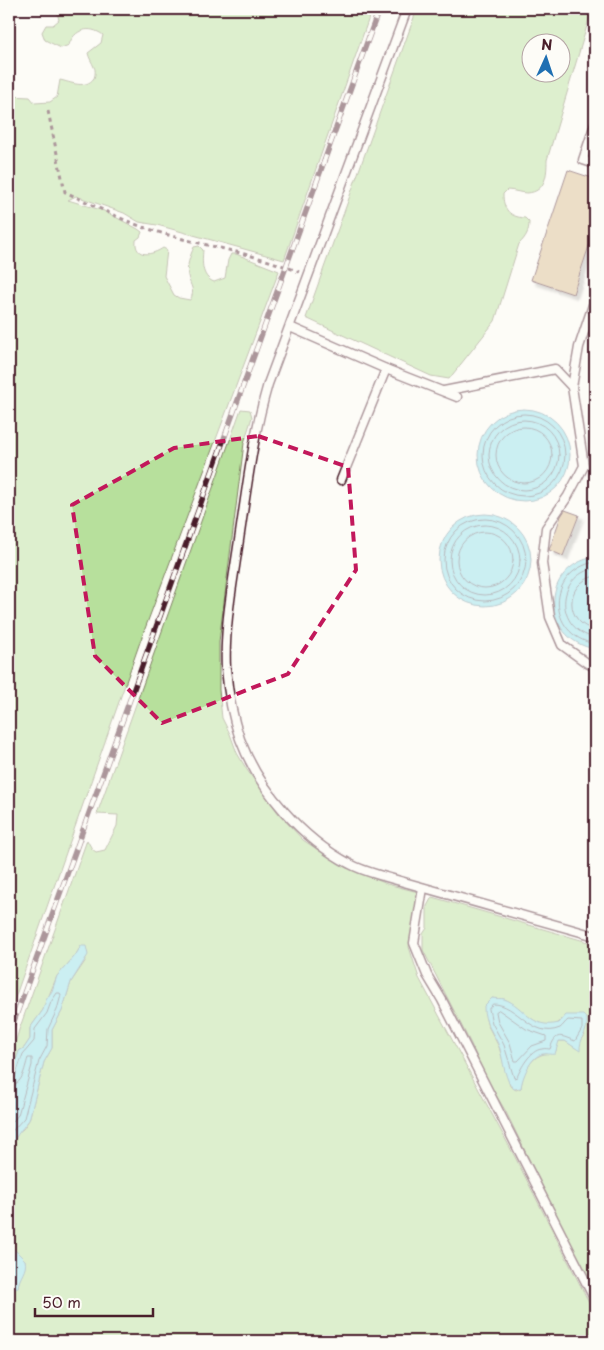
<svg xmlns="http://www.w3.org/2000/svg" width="604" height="1350" viewBox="0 0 604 1350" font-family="'Playpen Sans',sans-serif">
  <defs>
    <filter id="shadow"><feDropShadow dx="4.5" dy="4.5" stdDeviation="1" flood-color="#0004"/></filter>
  </defs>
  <rect width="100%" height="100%" fill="#fdfcf7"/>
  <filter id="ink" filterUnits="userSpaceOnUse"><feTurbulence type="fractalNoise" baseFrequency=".02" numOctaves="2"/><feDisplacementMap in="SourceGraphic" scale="10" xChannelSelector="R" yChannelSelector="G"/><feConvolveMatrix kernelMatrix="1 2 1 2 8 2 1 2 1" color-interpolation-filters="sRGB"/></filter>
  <g filter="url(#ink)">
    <!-- green -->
    <g fill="#b7e09c" stroke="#808064" fill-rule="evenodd">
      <path d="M53,9H372L284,260L157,225L139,222L124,213L76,196L68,200L104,211L138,229L142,232L140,237L136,240C134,259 153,255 163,248L167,250L164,276L174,295L179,298L190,300C196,290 190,286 188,276C186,267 190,256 194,247L199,246L203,250C202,262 201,277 214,282L225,278L228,260L231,254H236L279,271L140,642L9,1015V96L30,97L35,103L50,102L57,97L60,80C70,82 86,90 94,78C95,76 96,70 94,67C92,62 89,58 88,53L101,43L103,35C90,25 74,29 69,45L61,48L45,40L42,32L46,25H53L59,20L57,12Z"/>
      <path d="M417,9H592L547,160C547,174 546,192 527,193C520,193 514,190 507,190L503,194C503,209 509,217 525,218L529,222C529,232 526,237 519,244L495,321L449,379L431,376L306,318ZM532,42H562V72H532Z"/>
      <path d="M241,409L250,410L252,417L244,443L219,642V690L222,718L230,734L237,753L247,770L279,814L303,840L341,865L387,884L418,892L409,947L419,978L515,1157L595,1314V1341H9V1288L18,1287C19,1276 25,1272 25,1260L9,1244V1151L17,1133L23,1129L29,1120L44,1062L52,1048V1030L62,1011L71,982L86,960L81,946L75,956L57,976L43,1010L30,1028V1039L24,1048L19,1051L9,1082V1063L19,1030L87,840L92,849L96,852L105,850L117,826L118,815L97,814Z"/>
      <path d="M432,897L595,944V1289L558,1218L505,1110L488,1082L471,1044L423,950V934L427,928V906ZM492,998C495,999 500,998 504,999C518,1004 546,1041 562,1019L585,1035L576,1048L565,1041H559L556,1045V1051C550,1054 545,1053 541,1055C529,1059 522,1076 521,1088L516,1090L510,1086L499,1047L487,1024L486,1019Z"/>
    </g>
    <!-- water -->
    <g fill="#8fdfeb" stroke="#73929e">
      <circle cx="524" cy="455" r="46"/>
      <circle cx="485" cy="560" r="46"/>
      <path d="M595,557V649C540,639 540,566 595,557Z"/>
      <path d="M81,946H86L88,955L71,982L62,1011L52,1030V1048L44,1062L29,1120C21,1130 14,1138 9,1151V1082L19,1051L24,1048L30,1039V1028L43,1010L46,1000L52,991L57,976L75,956Z"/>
      <path d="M492,998C496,999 501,998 504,999C525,1006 530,1030 559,1023L566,1015H583L587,1019C588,1033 579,1039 580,1051L565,1041H559L555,1054C550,1055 547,1053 543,1054C531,1055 522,1078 521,1088L514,1089C505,1082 503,1060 500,1049C495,1034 483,1023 484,1006Z"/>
      <path d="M9,1244L25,1260C28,1270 19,1277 18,1287L15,1289L9,1288Z"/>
    </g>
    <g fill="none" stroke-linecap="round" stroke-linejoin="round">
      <!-- shore -->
      <g stroke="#666c78" stroke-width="1">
        <circle cx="524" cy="455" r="41"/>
        <circle cx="524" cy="455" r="35"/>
        <circle cx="524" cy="455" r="28"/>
        <circle cx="485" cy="560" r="41"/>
        <circle cx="485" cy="560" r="35"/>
        <circle cx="485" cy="560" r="28"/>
        <path d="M595,562C546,571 546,635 595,644"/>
        <path d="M595,568C555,576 554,629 595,638"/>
        <path d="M595,576C564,583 564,623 595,630"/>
        <path d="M493,1004C517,1003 532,1040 560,1028C563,1026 565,1022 568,1020L582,1021V1029L575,1041C561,1036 556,1031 550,1049C548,1049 545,1048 542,1049C530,1050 521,1068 517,1077L514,1078L504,1045L492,1023L489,1009Z"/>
        <polygon points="499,1010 526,1029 546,1036 546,1041 532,1046 518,1061 515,1061 510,1043 498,1022 496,1012"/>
        <polyline points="9,1080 15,1077 23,1054 34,1041 35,1029 47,1013 51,1002 57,993 60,993 61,995 57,1010 48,1029 47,1046 39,1061 24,1118 13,1130 9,1139"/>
        <path d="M9,1086C23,1085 24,1070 28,1058H32V1065L18,1115L9,1126"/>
      </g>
    </g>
    <!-- building -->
    <g fill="#d8bb8c" stroke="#4a1f2b" filter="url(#shadow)">
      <polygon points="568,170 595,179 595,228 573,294 531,280"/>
      <polygon points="565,510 579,515 563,556 549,550 561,516"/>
    </g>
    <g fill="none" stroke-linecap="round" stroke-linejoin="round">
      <!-- lane casing -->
      <g stroke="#4a1f2b" stroke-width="11">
        <g id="lane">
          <path d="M407,9L268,384C253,435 247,487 239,540C233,582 224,626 226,668C228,692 232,716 240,739C259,790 302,839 350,864C359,869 369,872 379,875L595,936"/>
          <polyline points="595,124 583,160 595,164"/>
          <polyline points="290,327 386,369 457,397"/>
          <polyline points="572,387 579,347 595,299"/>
          <polyline points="444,391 555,369 572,387 584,466 568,496 546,528 542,563 550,617 562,645 587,663 595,667"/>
          <polyline points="341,480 386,369"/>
          <polyline points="423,888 414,943 427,975 442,1000 595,1300"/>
        </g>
      </g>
      <!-- path -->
      <path stroke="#4a1f2b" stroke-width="3" stroke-dasharray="4 4" stroke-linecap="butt" d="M48,111L65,192C94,205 122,221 152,230C201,246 252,252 299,272"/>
      <!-- lane -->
      <use href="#lane" stroke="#fdfcf7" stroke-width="8"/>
      <!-- rail casing -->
      <g stroke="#4a1f2b" stroke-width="5.5">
        <g id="rail">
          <polyline points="593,34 595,29"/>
          <polyline points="9,1035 379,9"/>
        </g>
      </g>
      <!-- rail -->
      <use href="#rail" stroke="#fdfcf7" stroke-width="4" stroke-dasharray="11" stroke-linecap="butt"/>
    </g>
  </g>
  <!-- marked area -->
  <path d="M0 0H604V1350H0ZM258,436L348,467L356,570L288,674L162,723L95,656L72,505L174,448Z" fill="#fdfcf7" fill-opacity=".55" fill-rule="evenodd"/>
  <path fill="none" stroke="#c2185b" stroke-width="4" stroke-dasharray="10 6" stroke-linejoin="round" d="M258,436L348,467L356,570L288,674L162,723L95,656L72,505L174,448Z"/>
  <!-- margin -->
  <rect width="604" height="1350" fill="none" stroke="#fdfcf7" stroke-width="30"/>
  <rect x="15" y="15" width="574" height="1320" fill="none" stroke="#4a1f2b" stroke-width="2" filter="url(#ink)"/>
  <!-- north arrow -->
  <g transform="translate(546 58) rotate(3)"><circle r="24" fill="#fdfcf7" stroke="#b5a4a5"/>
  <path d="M0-4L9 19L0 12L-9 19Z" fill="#1f6fb2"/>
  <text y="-8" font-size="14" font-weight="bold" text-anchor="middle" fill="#4a1f2b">N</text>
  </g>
  <!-- scale -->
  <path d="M35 1308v8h118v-8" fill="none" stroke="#4a1f2b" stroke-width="2.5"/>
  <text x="42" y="1308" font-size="15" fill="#4a1f2b" stroke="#fdfcf7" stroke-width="4" paint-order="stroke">50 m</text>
</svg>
